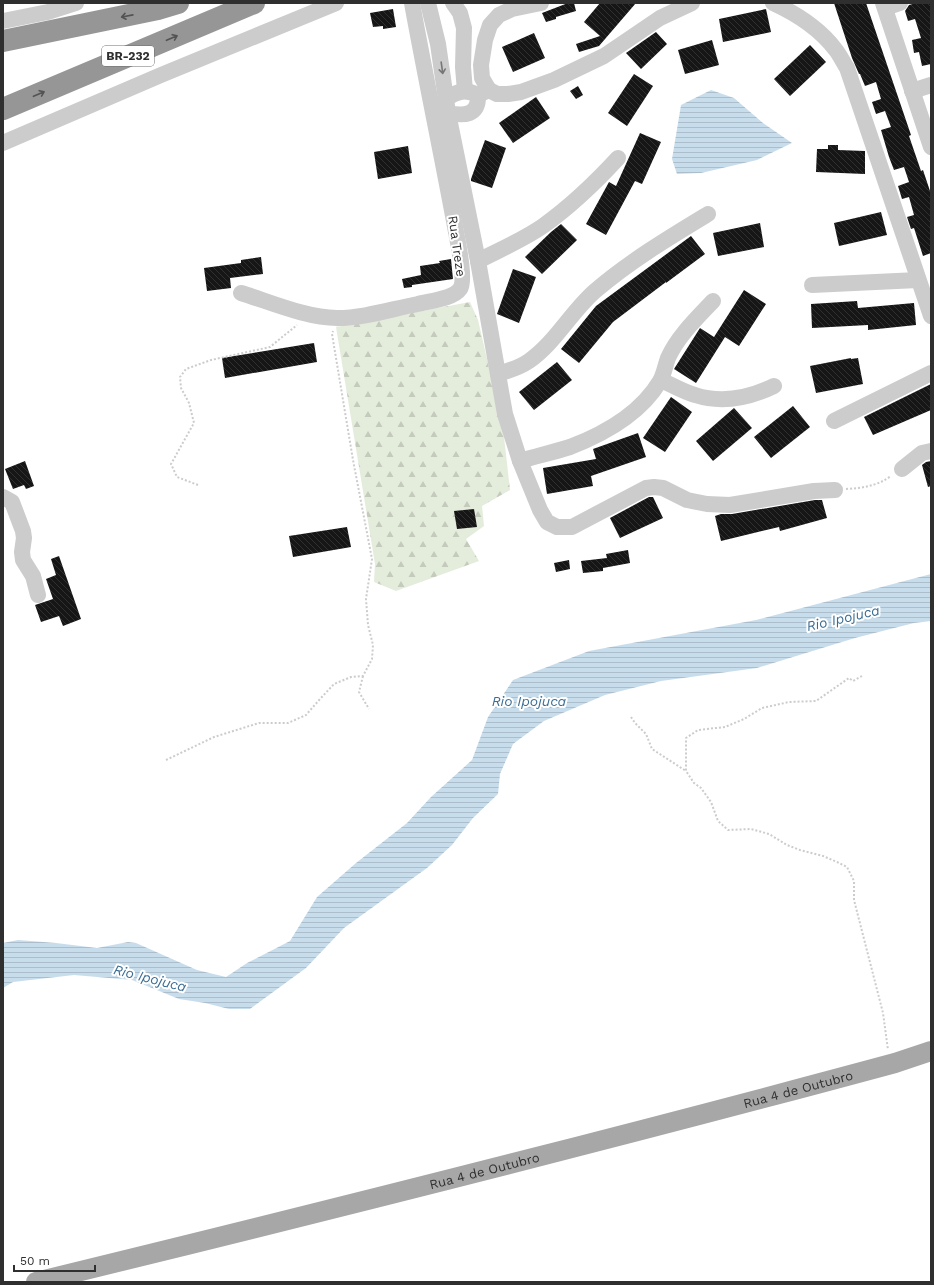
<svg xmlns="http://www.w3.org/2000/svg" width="934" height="1285" viewBox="0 0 934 1285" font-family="'Work Sans',sans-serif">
  <defs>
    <pattern id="forest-firs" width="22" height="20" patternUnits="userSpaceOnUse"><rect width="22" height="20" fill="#e4ecdc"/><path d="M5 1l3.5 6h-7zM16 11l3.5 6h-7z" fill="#c4cbbd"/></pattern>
    <pattern id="water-rules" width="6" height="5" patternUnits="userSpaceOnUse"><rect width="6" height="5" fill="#c8ddec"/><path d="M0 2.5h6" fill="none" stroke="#acbecb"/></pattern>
    <pattern id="building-back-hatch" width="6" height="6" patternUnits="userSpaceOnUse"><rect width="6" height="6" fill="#161616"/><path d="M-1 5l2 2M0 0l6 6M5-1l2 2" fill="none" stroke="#303030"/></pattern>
  </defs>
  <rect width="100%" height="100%" fill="#fff"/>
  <!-- forest -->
  <polygon fill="url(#forest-firs)" points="470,302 478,320 503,428 510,490 482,506 484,526 466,539 479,561 396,591 374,582 375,564 336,327"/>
  <!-- water -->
  <g fill="url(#water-rules)">
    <polygon points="711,90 734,98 763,123 792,143 757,160 701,173 677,174 672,159 681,105"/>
    <polygon points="931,574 931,621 914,623 855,638 757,668 661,681 605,695 544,721 513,744 500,774 498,794 473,818 452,845 427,868 344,928 306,968 250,1009 229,1009 205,1003 179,999 132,980 74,975 13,982 3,988 3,943 18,940 56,943 97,948 128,942 136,943 197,970 226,977 247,963 290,941 317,897 356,863 407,823 431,797 472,760 488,717 513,680 589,651 756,620"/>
  </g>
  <!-- building -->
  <g fill="url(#building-back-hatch)">
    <polygon points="568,3 574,3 576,11 556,17 556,19 546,22 542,13"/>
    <polygon points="600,3 636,3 599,46 579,52 576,44 600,36 584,22"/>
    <polygon points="834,3 866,3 911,135 909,136 921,171 923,170 931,194 931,253 923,256 914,228 911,229 907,217 914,215 909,197 902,199 898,186 909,182 904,167 894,170 889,157 881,130 891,127 885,111 876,114 872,102 881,99 876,82 865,86 860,74 859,74 852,58"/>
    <polygon points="916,3 931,3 931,64 922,66 919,52 914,53 912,40 921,38 915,19 908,21 905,11 909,5"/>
    <polygon points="393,9 396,27 383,29 383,26 373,27 370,13"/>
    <polygon points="766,9 771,32 723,42 719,19"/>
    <polygon points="656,32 667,44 641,69 626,53"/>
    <polygon points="534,33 545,58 513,72 502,47"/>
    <polygon points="712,40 719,65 685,74 678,50"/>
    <polygon points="810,45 826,62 790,96 774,79"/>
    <polygon points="634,74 653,86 627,126 608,113"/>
    <polygon points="578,86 583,95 576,99 570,91"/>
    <polygon points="536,97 550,118 513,143 499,123"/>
    <polygon points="640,133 661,142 642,184 635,181 606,235 586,224 609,182 616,186"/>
    <polygon points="485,140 506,148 492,188 471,181 471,179"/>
    <polygon points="828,145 838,145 838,150 865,151 865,174 816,172 817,149 828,149"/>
    <polygon points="408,146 412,173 378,179 374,152"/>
    <polygon points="881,212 887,235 839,246 834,223"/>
    <polygon points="760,223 764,247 718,256 713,233"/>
    <polygon points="561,224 577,240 542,274 525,257 551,232"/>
    <polygon points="691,236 705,254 666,283 666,282 613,322 579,363 561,349 596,306"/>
    <polygon points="261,257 263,274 230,278 231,288 207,291 204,268 241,263 241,260"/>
    <polygon points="451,259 453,279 412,285 412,287 404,288 402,279 421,275 420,266 440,263 439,261"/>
    <polygon points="513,269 536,277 519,323 497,314"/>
    <polygon points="744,290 766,304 739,346 725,337 696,383 674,369 700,328 714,337"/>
    <polygon points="857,301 858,308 914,303 916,325 868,330 868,325 812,328 811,304"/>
    <polygon points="314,343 317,362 225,378 222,358"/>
    <polygon points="851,358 851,359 858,358 863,384 816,393 810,366"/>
    <polygon points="557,362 572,380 534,410 519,392"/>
    <polygon points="931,384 931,410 873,435 864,417"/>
    <polygon points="671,397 692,412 665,452 643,438"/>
    <polygon points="793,406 810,427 771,458 754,437"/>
    <polygon points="734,408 752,428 713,461 696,441"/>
    <polygon points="638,433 646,457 591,476 593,486 547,494 543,468 596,459 593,449"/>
    <polygon points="25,461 34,486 26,489 24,485 13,489 5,469"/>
    <polygon points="931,461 931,486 928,487 922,465 926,462"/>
    <polygon points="649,497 653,497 663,518 620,538 610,518"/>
    <polygon points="815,500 822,500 827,518 780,531 779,527 721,541 715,516 721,514 732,514"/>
    <polygon points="474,509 477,527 457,529 454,511"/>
    <polygon points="347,527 351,547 293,557 289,536"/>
    <polygon points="628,550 630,563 603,568 603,571 583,573 581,561 607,558 606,554"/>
    <polygon points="59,556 81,619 63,626 59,616 41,622 35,605 53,599 46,579 56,575 51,559"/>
    <polygon points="569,560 570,569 556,572 554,563"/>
  </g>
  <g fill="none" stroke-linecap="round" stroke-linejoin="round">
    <!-- path -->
    <g stroke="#ccc" stroke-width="2" stroke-dasharray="2 2" stroke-linecap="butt">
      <polyline points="198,485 177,477 171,464 194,423 189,403 181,388 180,377 186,369 211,360 270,347 297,325"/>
      <path d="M846,489C863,488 877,486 891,476"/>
      <polyline points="363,676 359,692 369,709"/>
      <polyline points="862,676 853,681 849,678 816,701 789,702 762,708 744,719 725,727 698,730 686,738 686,771 694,783 701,788 711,802 718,821 728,830 751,829 769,834 787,845 800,850 823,856 837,862 847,867 854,881 854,900 883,1013 888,1050"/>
      <polyline points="631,717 635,723 646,734 652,749 686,771"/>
      <polyline points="166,760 214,737 259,723 288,723 306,715 320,699 334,684 351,677 363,676 372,659 373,645 368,625 366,599 372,559 353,460 332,334 333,331"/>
    </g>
    <!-- minor -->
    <g stroke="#ccc" stroke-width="16">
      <path d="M428,3L438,44L448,113L478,261L505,414L520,461C537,456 554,452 570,447C604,434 641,413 660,381C664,374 665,366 668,358C678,336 697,318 713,301"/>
      <polyline points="453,3 460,13 464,28 463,67 465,91"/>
      <path d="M773,3C797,14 819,28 835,49C840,55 843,62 847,68L931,316"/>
      <polyline points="883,3 931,147"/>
      <polyline points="885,8 900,3"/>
      <polyline points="3,21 48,12 76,3"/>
      <polyline points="489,90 482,78 481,65 485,40 490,25 499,15 512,9 541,3"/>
      <polyline points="912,91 931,85"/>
      <path d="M446,99C457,91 466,89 478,95L489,90L497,94H508L521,92L554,80L604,56L660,18L692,3"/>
      <path d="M448,113C464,116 479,116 478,95"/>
      <polyline points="3,143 161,75 336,3"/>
      <path d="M478,261C499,250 523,240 543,226C571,206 595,183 618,158"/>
      <polyline points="812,285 918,280"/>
      <path d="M241,293C270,302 307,318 337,318C365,318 391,309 418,304C429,301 453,299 460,289C466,281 458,243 456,232C442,156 426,80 412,3"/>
      <path d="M498,374C508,371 519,368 529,361C555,343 571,312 595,291C630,261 670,237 708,214"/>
      <path d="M661,380C672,385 684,392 695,395C723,404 749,398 774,386"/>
      <polyline points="834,421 931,373"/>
      <polyline points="520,461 540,510 547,522 557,527 572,527 646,488 654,487 663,488 687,500 707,504 730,505 814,491 835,490"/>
      <polyline points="902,469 922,453 931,451"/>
      <polyline points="3,497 12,502 23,531 24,538 22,552 23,560 33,576 38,595"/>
    </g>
    <!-- major -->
    <path stroke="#a7a7a7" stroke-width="20" id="s1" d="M36,1282C323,1212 610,1140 895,1063L931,1051"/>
    <!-- highway -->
    <g stroke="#969696" stroke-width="22">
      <polyline points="3,41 158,9 178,3"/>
      <polyline points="3,109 254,3"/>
    </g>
  </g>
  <!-- one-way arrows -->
  <defs><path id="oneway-shaft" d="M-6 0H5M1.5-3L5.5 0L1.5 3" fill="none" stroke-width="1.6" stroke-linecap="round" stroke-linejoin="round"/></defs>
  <g stroke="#535353">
    <use href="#oneway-shaft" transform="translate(127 16) rotate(169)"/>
    <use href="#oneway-shaft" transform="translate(172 38) rotate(-23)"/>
    <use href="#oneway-shaft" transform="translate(39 94) rotate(-23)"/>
  </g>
  <use stroke="#767676" href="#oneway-shaft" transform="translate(442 68) rotate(82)"/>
  <g text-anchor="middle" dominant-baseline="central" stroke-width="4" stroke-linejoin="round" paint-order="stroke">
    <!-- shield labels -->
    <rect fill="#fff" stroke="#6d6d6d" stroke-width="1" x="102" y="46" width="52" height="20" rx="3"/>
    <g font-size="12" font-weight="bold" fill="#2f2f2f">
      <text x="128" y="56">BR-232</text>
    </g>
    <!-- street labels -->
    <g font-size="13" fill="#2f2f2f" stroke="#fff">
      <text transform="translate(457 246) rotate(82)">Rua Treze</text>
      <text stroke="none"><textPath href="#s1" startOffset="786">Rua 4 de Outubro</textPath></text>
      <text stroke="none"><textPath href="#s1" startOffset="462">Rua 4 de Outubro</textPath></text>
    </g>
    <!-- water labels -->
    <g font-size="14" font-style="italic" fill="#3b6d93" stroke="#fff">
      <text transform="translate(843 618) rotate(-13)">Rio Ipojuca</text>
      <text x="529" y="701">Rio Ipojuca</text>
      <text transform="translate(150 978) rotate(14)">Rio Ipojuca</text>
    </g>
  </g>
  <!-- border -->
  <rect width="934" height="1285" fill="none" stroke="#2f2f2f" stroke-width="8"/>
  <!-- scale -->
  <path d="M14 1265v6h81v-6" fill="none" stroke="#2f2f2f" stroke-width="2"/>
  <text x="20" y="1265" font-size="12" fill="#2f2f2f" stroke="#ffffff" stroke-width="3" paint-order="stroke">50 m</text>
</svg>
